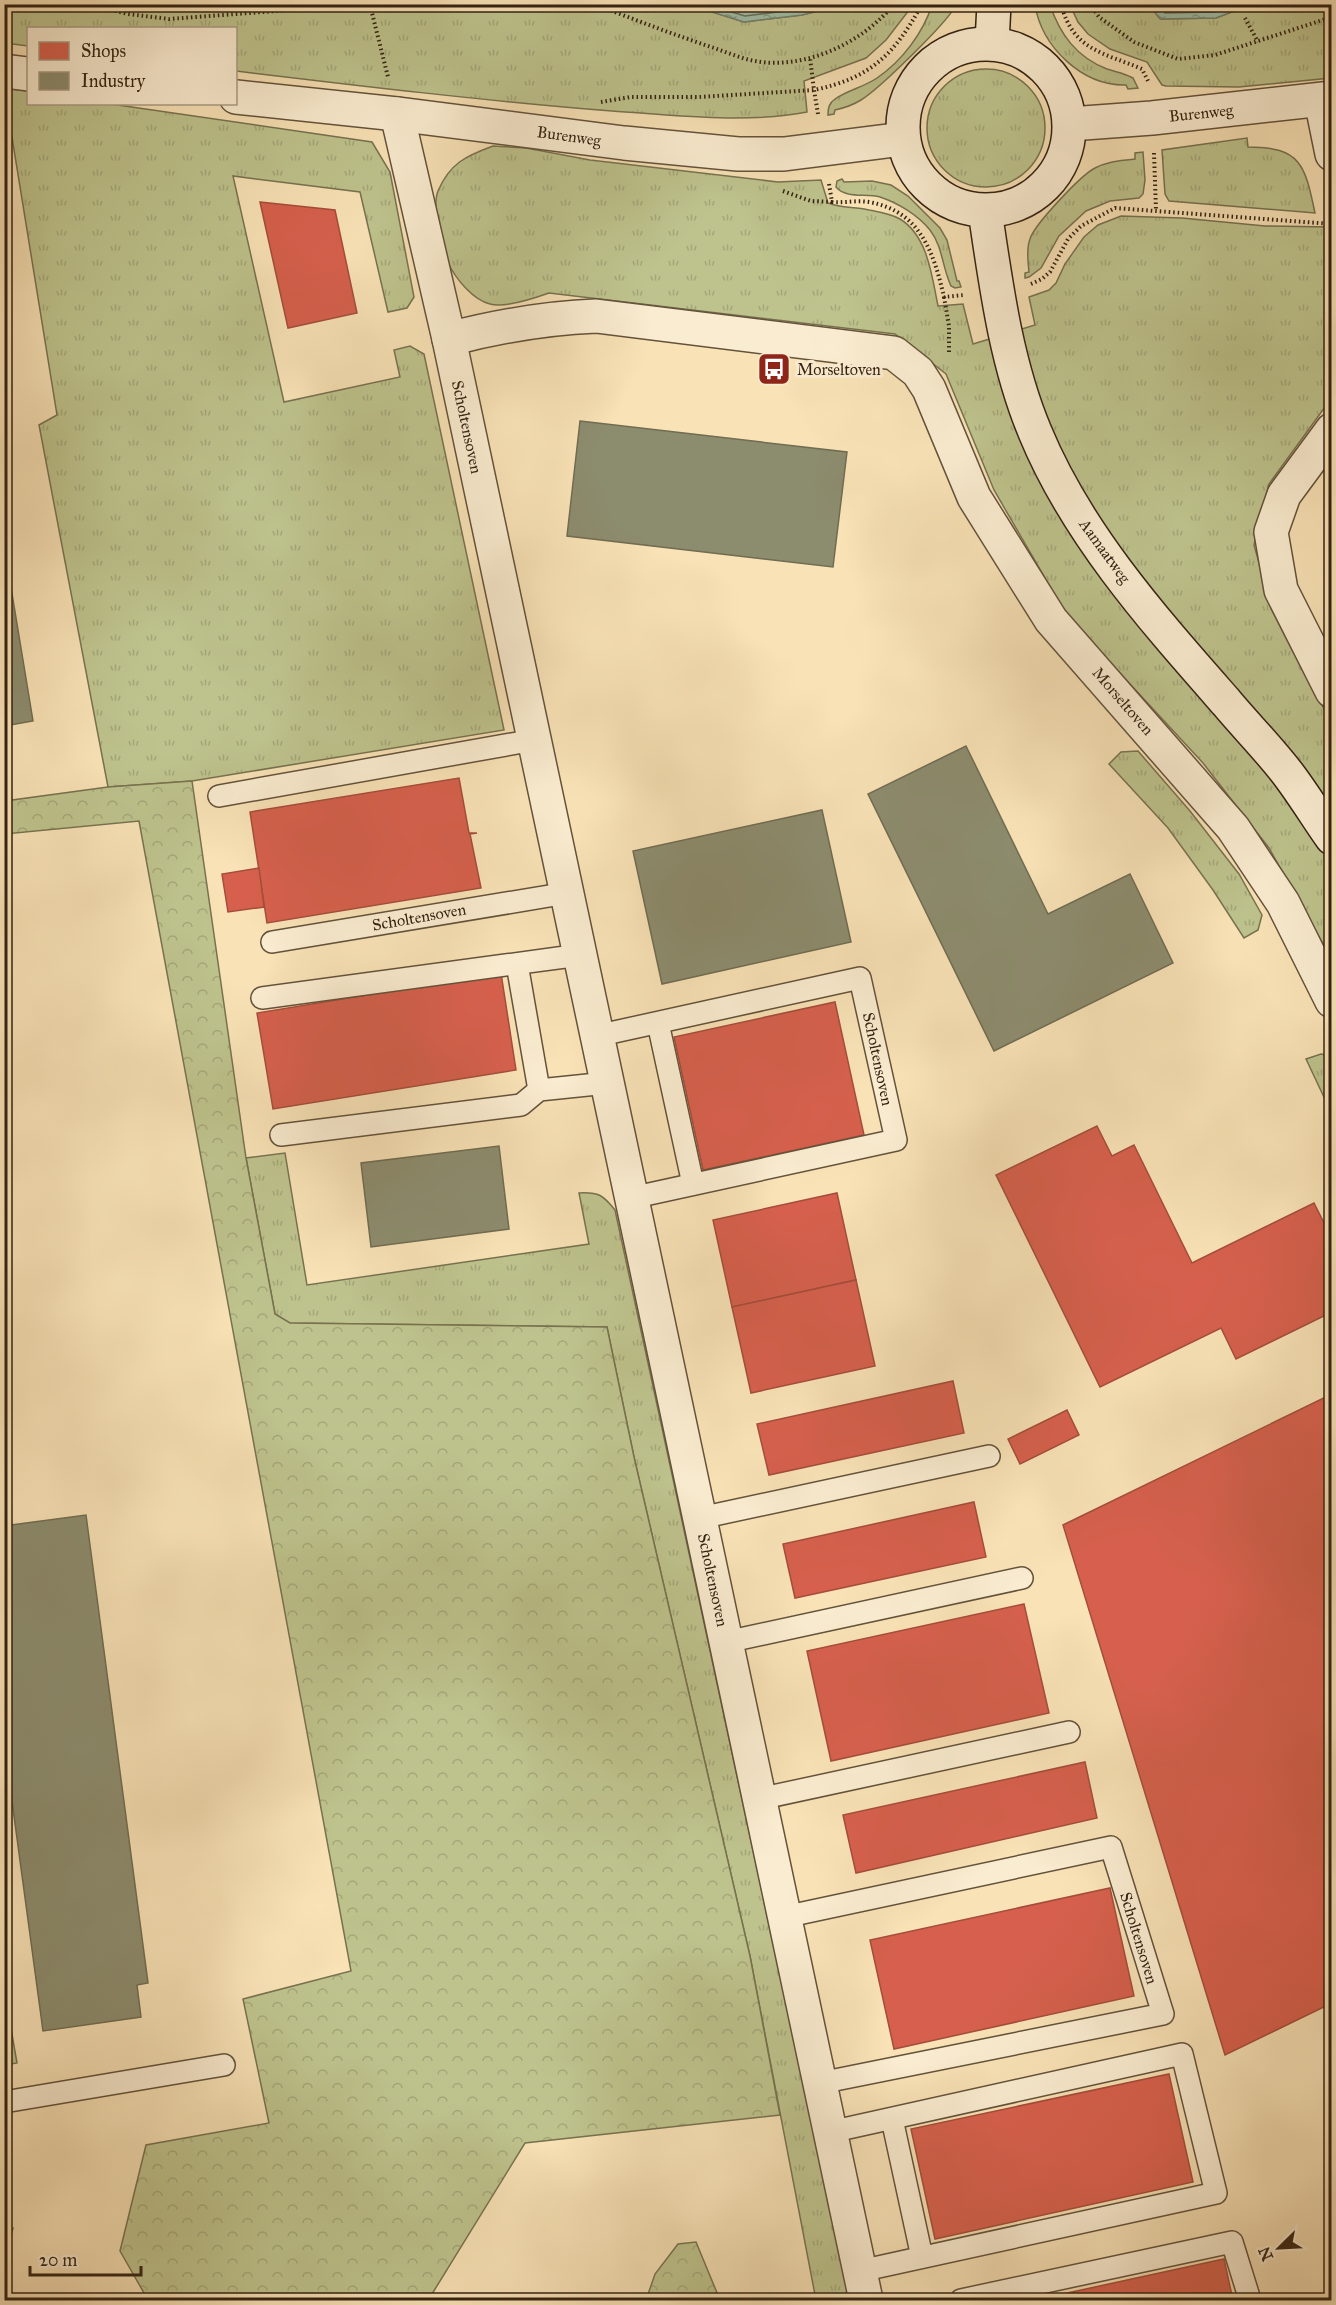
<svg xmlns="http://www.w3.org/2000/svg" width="1336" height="2305" viewBox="0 0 1336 2305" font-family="'IM FELL Great Primer',serif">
  <defs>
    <pattern id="grass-tufts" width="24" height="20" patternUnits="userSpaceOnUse" patternTransform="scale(1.5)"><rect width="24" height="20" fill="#bec38d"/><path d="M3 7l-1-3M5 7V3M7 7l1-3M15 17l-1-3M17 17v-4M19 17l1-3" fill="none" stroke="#a4a779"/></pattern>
    <pattern id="forest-crowns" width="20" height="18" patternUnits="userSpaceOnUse" patternTransform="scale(1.5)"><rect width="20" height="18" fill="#bec38d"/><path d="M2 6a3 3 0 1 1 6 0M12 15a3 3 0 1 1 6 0" fill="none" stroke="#a4a779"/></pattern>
    <pattern id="water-ripples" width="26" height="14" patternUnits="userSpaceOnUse" patternTransform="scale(1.5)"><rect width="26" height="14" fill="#9ebfa9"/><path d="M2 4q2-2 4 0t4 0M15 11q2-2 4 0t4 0" fill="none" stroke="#819b88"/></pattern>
  </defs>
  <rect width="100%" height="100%" fill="#f8e2b6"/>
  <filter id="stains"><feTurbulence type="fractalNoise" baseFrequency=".00333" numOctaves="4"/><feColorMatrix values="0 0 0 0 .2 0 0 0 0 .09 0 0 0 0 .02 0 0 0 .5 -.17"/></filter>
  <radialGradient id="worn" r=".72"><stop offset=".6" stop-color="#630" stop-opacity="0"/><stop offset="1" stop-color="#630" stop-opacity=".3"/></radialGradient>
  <!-- grass -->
  <g fill="url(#grass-tufts)" stroke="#787250" stroke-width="1.5">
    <path d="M5,4H689L744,22L802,15L822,10L830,5H913L886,40L866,58L804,81L807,112C747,124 673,115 612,111C486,101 361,86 236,71V28H28V46L5,43Z"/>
    <path d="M932,5H956C948,22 879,89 861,100C853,105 844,108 835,110L834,114L828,115C828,108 829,103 835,99C848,90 864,87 877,78C902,61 923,33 932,5Z"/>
    <path d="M1035,5H1050C1060,34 1076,57 1107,69C1116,72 1124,73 1133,78L1138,88L1128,89L1126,85C1082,86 1042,47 1035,5Z"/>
    <polygon points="1070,5 1149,5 1161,19 1216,18 1250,5 1331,5 1331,78 1239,87 1166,86 1162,85 1147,62 1110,49 1088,34 1078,22"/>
    <circle cx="986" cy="128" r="59"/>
    <polygon points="4,88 28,91 28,104 111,104 372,142 390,172 414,297 407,308 388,312 360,192 233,176 284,402 400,377 394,350 410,346 424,354 504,730 192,781 108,787 39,425 57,415"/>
    <path d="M1247,138L1248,147C1301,147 1305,165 1315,213L1169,201L1165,194L1162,150Z"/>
    <path d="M493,146L526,148L590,160L778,182L821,180L828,203C843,209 854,206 869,210C879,212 891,214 900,219C928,236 932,277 938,306L963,304L973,344L1035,325L1029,297L1049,290L1056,283L1065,264L1084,237L1098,225L1121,216L1182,218L1265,226L1330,227L1331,395L1328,403L1269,484L1254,545L1261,570L1284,629L1331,723V958L1269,848L1203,763L1067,616L994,490L946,374L895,334L549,293C535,298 505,308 490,304C473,300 456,279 448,263C440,249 432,206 438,191C450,163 466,156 493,146Z"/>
    <path d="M1143,152L1145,180L1143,194L1139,198L1110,201L1086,211L1059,236L1041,268L1029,277L1025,278V273L1029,272C1028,262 1026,249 1030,239C1034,225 1081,175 1095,168C1108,161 1121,161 1135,159V153Z"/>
    <path d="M842,179L844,182L872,181L891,185L908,196L940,228L947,240L957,281H959L961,287L955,288L951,286C942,267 943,247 930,230C918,215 898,203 880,197C866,193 846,199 836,187L837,181Z"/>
    <polygon points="1138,751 1190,811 1239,874 1262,915 1258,930 1244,938 1213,890 1168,828 1109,764 1121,752"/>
    <polygon points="1321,1054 1331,1056 1331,1112 1306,1059"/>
    <path d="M285,1153L307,1285L589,1244L579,1193C599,1192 603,1195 615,1210L850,2300H816L750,1956L634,1457L607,1327L289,1323L275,1314L246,1158Z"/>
  </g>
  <!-- forest -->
  <g fill="url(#forest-crowns)" stroke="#787250" stroke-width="1.5">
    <polygon points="192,781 246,1158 275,1314 290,1323 607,1327 634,1457 750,1956 780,2115 525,2143 432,2294 444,2300 148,2300 120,2251 146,2145 269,2123 243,1999 351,1971 139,821 5,834 5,801 108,787"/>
    <polygon points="5,2000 6,2000 17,2063 5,2065"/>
    <polygon points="696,2242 720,2300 646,2300 655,2274 678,2244"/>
  </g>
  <!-- water -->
  <g fill="url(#water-ripples)" stroke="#73806d" stroke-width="1.5">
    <polygon points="689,5 830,4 830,5 822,10 802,15 744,22"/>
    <polygon points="1149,5 1250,5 1216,18 1160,19"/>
  </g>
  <!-- shops -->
  <g fill="#d6604d" stroke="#a54d3b" stroke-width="1.5">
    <polygon points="260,202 335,210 357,313 288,328"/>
    <polygon points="459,778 469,833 477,833 470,834 481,888 267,923 250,812"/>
    <polygon points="259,868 264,907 228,912 222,874"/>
    <polygon points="501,973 516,1070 273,1109 257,1013"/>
    <polygon points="835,1002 864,1135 703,1170 674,1037"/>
    <polygon points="1097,1126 1112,1156 1134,1145 1192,1263 1314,1203 1332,1239 1332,1312 1236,1359 1221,1328 1100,1387 996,1175"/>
    <polygon points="837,1193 856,1280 732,1307 713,1220"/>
    <polygon points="856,1280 875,1366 751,1393 732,1307"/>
    <polygon points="953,1381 964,1433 769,1475 757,1424"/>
    <polygon points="1332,1394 1332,2003 1225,2055 1063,1525"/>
    <polygon points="1067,1410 1079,1435 1020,1464 1008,1439"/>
    <polygon points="974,1502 986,1557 795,1598 783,1544"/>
    <polygon points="1024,1604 1049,1713 831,1761 807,1651"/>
    <polygon points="1085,1762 1097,1818 856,1873 843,1815"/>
    <polygon points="1110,1888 1134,1996 894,2049 870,1940"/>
    <polygon points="1169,2074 1193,2182 935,2239 911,2129"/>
    <polygon points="1224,2259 1233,2300 1035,2300"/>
  </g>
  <!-- industry -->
  <g fill="#8c8c6e" stroke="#716c52" stroke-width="1.5">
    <polygon points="4,351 11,389 4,390"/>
    <polygon points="580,421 847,452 833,567 567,536"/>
    <polygon points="4,545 33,721 4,726"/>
    <polygon points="966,746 1048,914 1130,874 1173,963 994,1051 868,794"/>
    <polygon points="822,810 851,942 662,984 633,851"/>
    <polygon points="499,1146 509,1229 371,1247 361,1163"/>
    <polygon points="86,1515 148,1983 137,1985 141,2017 43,2031 4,1742 4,1526"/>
    <polygon points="4,2226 13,2228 4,2261"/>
  </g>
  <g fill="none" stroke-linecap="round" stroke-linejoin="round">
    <!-- shore -->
    <g stroke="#68705e" stroke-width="1.5">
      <polyline points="705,4 745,16 801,9 820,4"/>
      <polyline points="1157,4 1165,13 1214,12 1233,4"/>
    </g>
    <!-- service casing -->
    <g stroke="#64523b" stroke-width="24">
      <g id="service">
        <polyline points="219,796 534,740"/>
        <polyline points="272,942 567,893"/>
        <polyline points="517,964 539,1090"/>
        <polyline points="262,998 580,955"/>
        <polyline points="658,1023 693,1184"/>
        <polyline points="596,1036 860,978 896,1140 631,1198"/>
        <polyline points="281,1135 521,1105 539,1090 607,1083"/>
        <polyline points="700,1518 989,1456"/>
        <polyline points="726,1642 1022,1578"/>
        <polyline points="759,1799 1069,1732"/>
        <polyline points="784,1917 1111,1847 1163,2014 820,2083"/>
        <polyline points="4,2102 224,2065"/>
        <polyline points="892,2119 922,2257"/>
        <polyline points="830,2132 1182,2054 1216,2193 860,2271"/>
        <polyline points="961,2300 1232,2242 1250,2300"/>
      </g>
    </g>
    <!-- minor casing -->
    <g stroke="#64523b" stroke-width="36">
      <g id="minor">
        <polyline points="4,71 28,74"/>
        <polyline points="236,97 397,114 624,143 738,154 784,154 903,139"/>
        <polyline points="1321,100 1332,154"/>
        <polyline points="397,114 449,339 866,2300"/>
        <polyline points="1070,124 1152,118 1332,98"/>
        <path d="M449,339C499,326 544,318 596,316L894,353L918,372L929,389L974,497L1051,620L1233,828L1283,903L1332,1001"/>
        <polyline points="1332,430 1284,495 1271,532 1281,590 1332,691"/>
      </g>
    </g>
    <!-- secondary casing -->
    <g stroke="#332212" stroke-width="36">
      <g id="secondary">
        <polyline points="992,43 994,4"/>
        <circle cx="986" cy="127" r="83"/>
        <path d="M985,211C996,285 1006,363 1035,432C1077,534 1154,620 1226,702C1246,726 1269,749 1288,774C1304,795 1317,817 1332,838"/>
      </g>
    </g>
    <!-- path -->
    <g stroke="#332212" stroke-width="4" stroke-dasharray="1.5 3" stroke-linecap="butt">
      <polyline points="89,4 128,14 169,19 371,4"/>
      <path d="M594,4C633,19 672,34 711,47C724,51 737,57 750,60C801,72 862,44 894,4"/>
      <path d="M1061,4C1073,51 1105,53 1142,69L1149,83"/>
      <polyline points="1090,4 1099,17 1134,42 1178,59 1215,55 1332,17"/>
      <polyline points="370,5 388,77"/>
      <polyline points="1245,18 1258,42"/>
      <polyline points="601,102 630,97 699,97 814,90 810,58"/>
      <path d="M818,114L814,90C871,78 895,54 922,4"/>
      <polyline points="1154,153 1156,210"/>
      <path d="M829,184L832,202C845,203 857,200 869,202C921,211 934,254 944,297L964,295"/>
      <polyline points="783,191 811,201 832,202"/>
      <polyline points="1031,284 1042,279 1050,272 1068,239 1081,226 1115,208 1332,224"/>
      <polyline points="944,297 949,326 949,353"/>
    </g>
    <!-- service -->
    <use href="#service" stroke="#faecd0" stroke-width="21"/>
    <!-- minor -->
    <use href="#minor" stroke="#faecd0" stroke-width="33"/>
    <!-- secondary -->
    <use href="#secondary" stroke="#faecd0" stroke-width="33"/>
  </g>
  <!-- icons -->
  <defs>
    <g id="bus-square" transform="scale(1.725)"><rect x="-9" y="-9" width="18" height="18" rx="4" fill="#8f2418" stroke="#faecd0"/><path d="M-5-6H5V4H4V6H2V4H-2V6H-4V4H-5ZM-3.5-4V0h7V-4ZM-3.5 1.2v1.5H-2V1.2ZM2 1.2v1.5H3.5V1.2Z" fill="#fff"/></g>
  </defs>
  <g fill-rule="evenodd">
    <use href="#bus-square" x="774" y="369"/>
  </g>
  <g text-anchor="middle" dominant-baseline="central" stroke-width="6" stroke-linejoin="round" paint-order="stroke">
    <!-- street labels -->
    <g font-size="16" fill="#332212" stroke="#faecd0">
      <text transform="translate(1201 113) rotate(-6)">Burenweg</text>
      <text transform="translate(569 136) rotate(8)">Burenweg</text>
      <text transform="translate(467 427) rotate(78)">Scholtensoven</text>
      <text transform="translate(1105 551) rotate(54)">Aamaatweg</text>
      <text transform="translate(1123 701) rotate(49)">Morseltoven</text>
      <text transform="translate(419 917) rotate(-10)">Scholtensoven</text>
      <text transform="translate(878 1059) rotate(78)">Scholtensoven</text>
      <text transform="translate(713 1580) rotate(78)">Scholtensoven</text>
      <text transform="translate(1139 1938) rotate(73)">Scholtensoven</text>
    </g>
    <!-- poi labels -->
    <g font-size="16" fill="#332212" stroke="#faecd0" text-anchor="start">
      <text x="797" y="369">Morseltoven</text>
    </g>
  </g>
  <!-- margin -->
  <rect width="1336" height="2305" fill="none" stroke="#f8e2b6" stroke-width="24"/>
  <rect x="6" y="6" width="1324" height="2293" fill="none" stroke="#332212" stroke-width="3"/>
  <rect x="12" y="12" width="1312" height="2281" fill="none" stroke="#332212" stroke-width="1.5"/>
  <!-- legend -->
  <rect x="27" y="27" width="210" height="78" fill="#faecd0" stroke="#aa9b84" stroke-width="1.5"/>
  <rect x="39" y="42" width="30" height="18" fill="#d6604d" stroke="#aa9b84" stroke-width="1.5"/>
  <text x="81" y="57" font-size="18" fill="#332212">Shops</text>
  <rect x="39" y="72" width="30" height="18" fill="#8c8c6e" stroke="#aa9b84" stroke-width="1.5"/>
  <text x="81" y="87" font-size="18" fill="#332212">Industry</text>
  <!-- north arrow -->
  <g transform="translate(1279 2248) rotate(246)" stroke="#faecd0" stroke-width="4.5" paint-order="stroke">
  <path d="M0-4.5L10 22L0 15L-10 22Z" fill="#332212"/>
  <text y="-9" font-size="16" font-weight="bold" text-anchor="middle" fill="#332212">N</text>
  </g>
  <!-- scale -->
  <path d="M30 2266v9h111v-9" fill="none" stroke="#332212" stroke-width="3"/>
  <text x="39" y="2266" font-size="18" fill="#332212" stroke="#faecd0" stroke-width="4.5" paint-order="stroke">20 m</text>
  <rect width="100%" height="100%" filter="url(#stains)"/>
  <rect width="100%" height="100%" fill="url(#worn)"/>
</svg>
